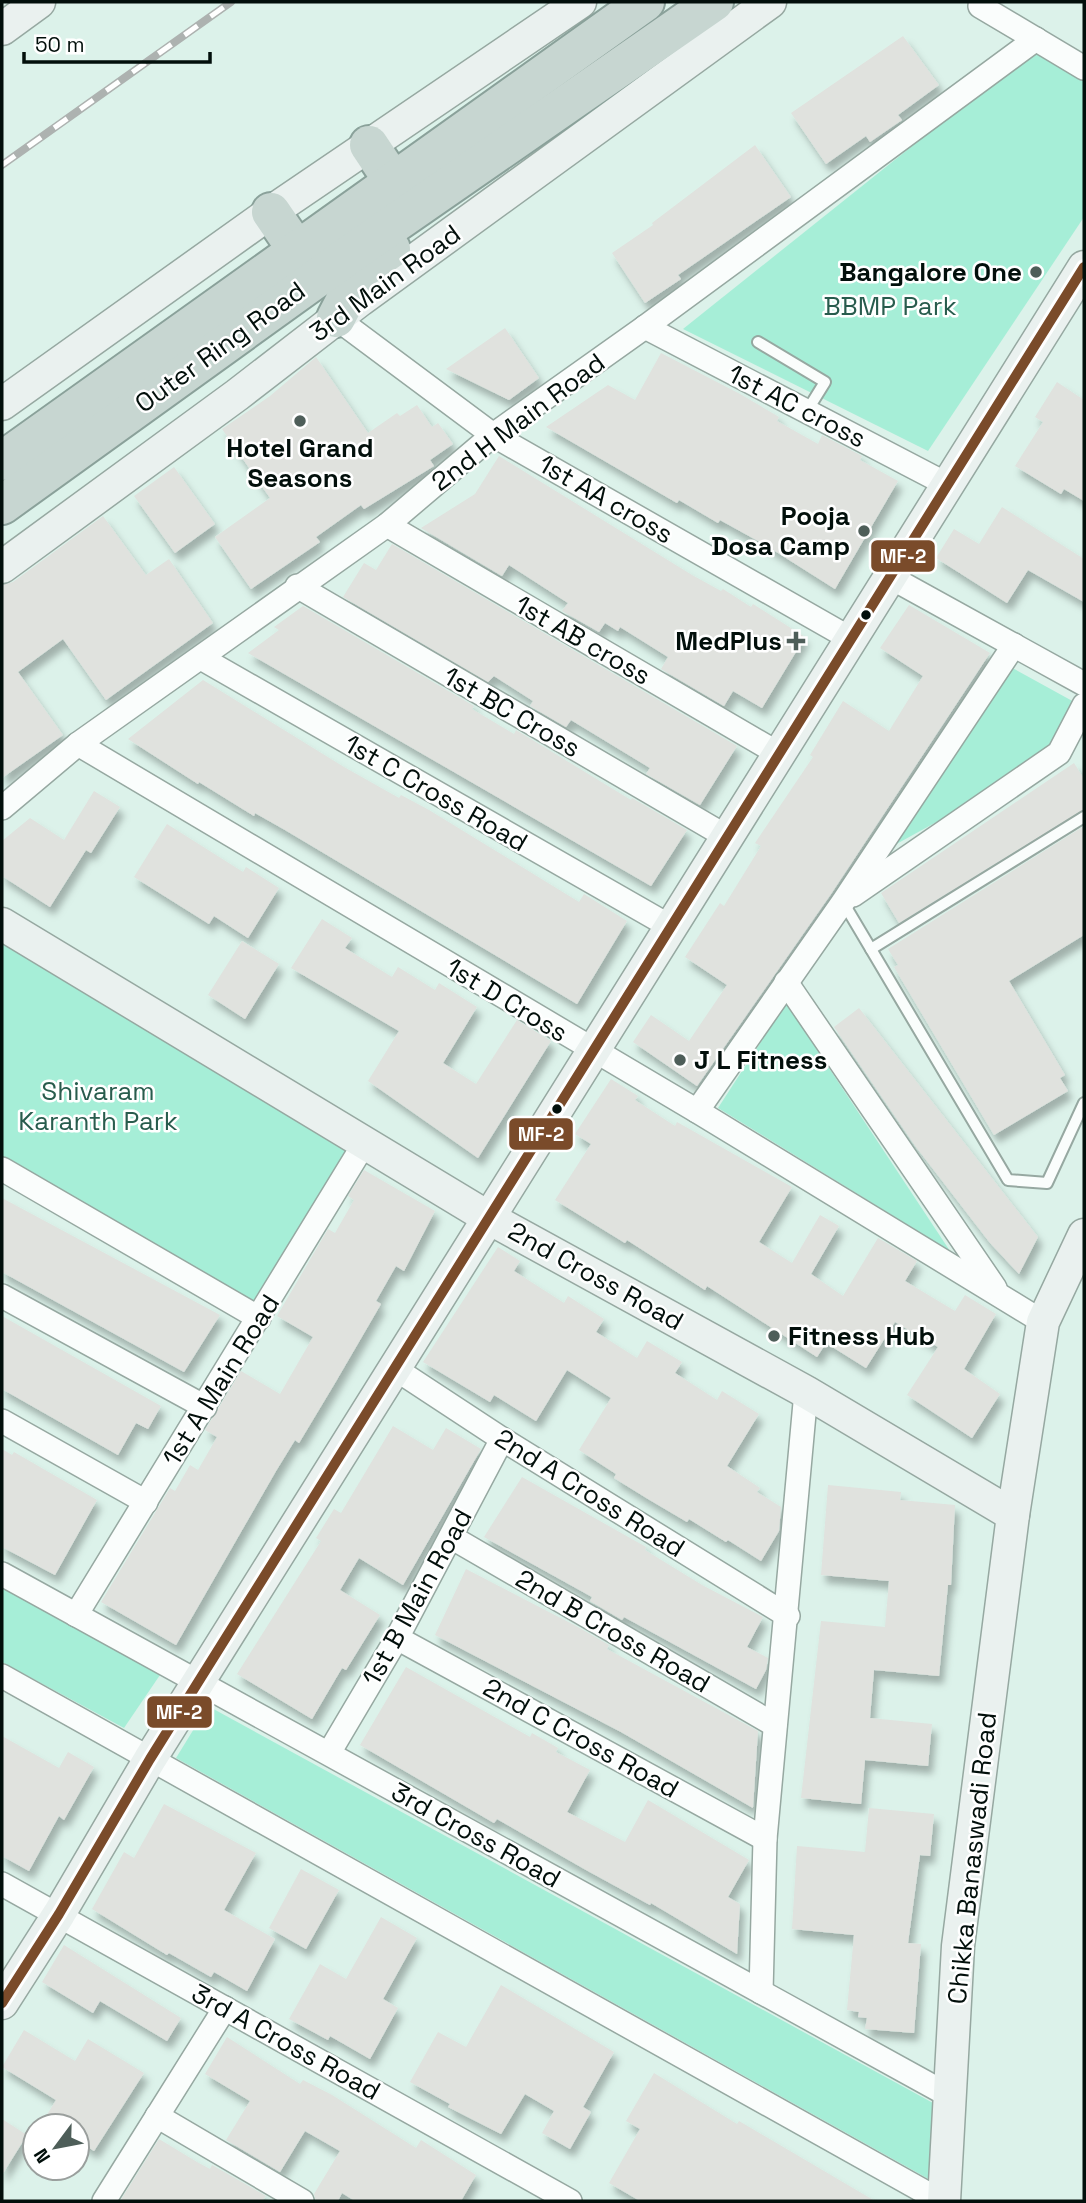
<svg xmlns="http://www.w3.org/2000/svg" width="1086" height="2203" viewBox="0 0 1086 2203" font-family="'Space Grotesk',sans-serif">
  <defs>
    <filter id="shadow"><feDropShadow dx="4.5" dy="8" stdDeviation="3.5" flood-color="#0004"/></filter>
  </defs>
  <rect width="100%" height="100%" fill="#dcf2ea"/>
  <!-- green -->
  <g fill="#a6eed7">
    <polygon points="1035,48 1084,79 1084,217 928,451 683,329"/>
    <polygon points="1007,665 1076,703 1051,748 951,814 891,847"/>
    <polygon points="2,941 349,1151 259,1306 2,1156"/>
    <polygon points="786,1003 950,1251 718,1108"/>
    <polygon points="2,1585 162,1672 124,1728 2,1662"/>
    <polygon points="208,1706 933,2103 934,2182 176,1758"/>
  </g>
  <!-- building -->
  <g fill="#e0e2de" filter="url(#shadow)">
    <polygon points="903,36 939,85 898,115 902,120 870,142 866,136 826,164 791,113"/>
    <polygon points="755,145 791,197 678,275 681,279 645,303 612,253 653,225 652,223"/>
    <polygon points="505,328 539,378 509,400 446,369"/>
    <polygon points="661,353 740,394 779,417 777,421 818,444 822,435 862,456 860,460 898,481 835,589 767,546 720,520 718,523 679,500 677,503 546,427 608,385 635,400"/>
    <polygon points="316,357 368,433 397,413 400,416 417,405 432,427 438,423 453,444 430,460 434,466 364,509 361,505 316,537 320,542 251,589 215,537 270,498 222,429 270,396"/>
    <polygon points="1057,382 1084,400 1084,501 1064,489 1061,494 1015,466 1043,422 1035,417"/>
    <polygon points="499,456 692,575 721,591 723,589 751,607 753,604 805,637 762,708 733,691 724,706 661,669 668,657 620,627 618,631 605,623 599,632 562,611 568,603 509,565 502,576 421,528 475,494"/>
    <polygon points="174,467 215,524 175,553 134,496"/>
    <polygon points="1002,507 1084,559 1084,602 1028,570 1007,603 936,558 954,529 979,544"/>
    <polygon points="103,516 146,575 169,559 213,623 106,700 63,639 18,672 63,735 2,778 2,585 13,582"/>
    <polygon points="392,544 737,746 700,805 646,774 650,768 571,720 566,727 530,706 533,701 494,676 488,682 343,597 364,563 376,570"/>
    <polygon points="909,605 990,653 831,894 697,1086 633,1042 651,1015 689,1041 727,985 685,957 720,903 724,906 761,846 755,843 813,757 810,755 843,701 889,731 923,676 880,648"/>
    <polygon points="303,606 474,706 472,709 514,734 516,730 631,800 632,798 687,830 651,886 248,653 279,630 274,627"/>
    <polygon points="203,680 344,767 399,798 401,795 429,810 579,902 584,894 627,921 577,1004 285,830 255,813 254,816 199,782 198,784 128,739"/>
    <polygon points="1074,763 1084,779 1084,809 899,923 881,893"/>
    <polygon points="94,791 120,807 91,853 86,850 50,907 2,876 2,841 30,818 64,840"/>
    <polygon points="167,824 243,872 246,867 279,888 248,938 214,916 209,924 134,877"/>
    <polygon points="1084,826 1084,935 1009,981 1065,1075 1060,1078 1068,1091 994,1135 894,967 898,965 888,949"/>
    <polygon points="322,919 352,938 345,948 392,977 398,967 435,990 439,983 477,1007 443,1063 476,1084 517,1020 551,1041 478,1158 368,1081 399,1031 291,968"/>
    <polygon points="242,941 279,964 245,1019 208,995"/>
    <polygon points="859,1008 1038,1237 1019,1274 990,1243 916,1147 834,1027"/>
    <polygon points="611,1079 638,1096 635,1100 675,1126 677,1122 792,1187 759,1242 792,1263 820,1215 839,1226 811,1274 843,1296 878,1238 917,1261 905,1281 955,1311 965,1295 996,1314 964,1369 1000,1394 972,1438 907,1395 938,1347 895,1322 866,1368 826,1343 817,1357 707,1286 705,1290 627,1240 625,1243 555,1200 591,1144 575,1134"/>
    <polygon points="364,1170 435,1211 404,1271 396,1266 376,1301 381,1304 335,1383 299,1443 295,1440 276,1471 176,1645 101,1602 170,1488 175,1491 190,1465 198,1470 217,1437 205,1430 241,1371 280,1394 313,1337 277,1316 328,1229 335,1233 354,1200 348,1196"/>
    <polygon points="2,1198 220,1315 184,1372 2,1272"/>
    <polygon points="498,1247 520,1261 514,1271 564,1303 568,1296 604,1319 596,1332 637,1358 647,1341 682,1362 675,1373 717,1400 722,1391 759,1414 727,1466 760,1488 757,1492 781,1507 779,1531 761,1561 728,1540 726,1542 689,1519 687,1522 648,1499 614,1478 616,1474 579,1450 611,1398 567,1370 536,1421 494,1395 490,1402 423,1362"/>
    <polygon points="2,1316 161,1406 148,1429 136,1423 118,1455 2,1389"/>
    <polygon points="393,1426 433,1450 446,1428 481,1449 403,1585 359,1558 340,1590 380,1615 346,1670 342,1668 312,1719 237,1674 321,1541 316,1538 334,1509 341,1513"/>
    <polygon points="2,1449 12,1455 14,1452 97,1500 55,1575 2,1547"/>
    <polygon points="522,1477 646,1547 645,1550 702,1585 763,1617 747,1647 768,1658 766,1670 756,1689 624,1617 622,1620 590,1601 592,1597 484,1537"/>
    <polygon points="828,1485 901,1492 900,1500 955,1505 951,1585 948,1585 939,1676 874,1670 870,1718 932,1724 928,1766 865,1760 861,1804 801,1798 821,1621 885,1627 889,1581 821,1575"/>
    <polygon points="466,1569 576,1626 609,1645 607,1649 758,1731 753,1808 621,1732 435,1635"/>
    <polygon points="406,1667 530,1737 532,1733 558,1748 556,1752 590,1770 567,1812 625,1842 648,1800 749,1860 728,1897 740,1904 737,1954 651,1903 650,1905 586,1870 497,1819 494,1823 360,1745"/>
    <polygon points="2,1736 59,1768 68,1752 94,1767 64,1820 59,1816 29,1871 2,1856"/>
    <polygon points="164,1804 256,1853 224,1910 275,1939 247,1991 214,1972 211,1977 169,1953 167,1955 92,1909 124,1852 134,1858"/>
    <polygon points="869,1808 934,1814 930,1856 920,1855 908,1943 921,1944 914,2033 865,2029 867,2018 858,2017 859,2012 847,2010 854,1935 792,1929 797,1846 865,1852"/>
    <polygon points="301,1869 339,1890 306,1949 269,1928"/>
    <polygon points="381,1917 417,1938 383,1999 398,2008 370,2059 330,2036 328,2040 289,2019 320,1964 346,1979"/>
    <polygon points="64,1945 181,2018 167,2041 100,2001 93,2013 42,1982"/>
    <polygon points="501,1985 614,2052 583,2107 591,2112 570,2149 542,2133 554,2111 525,2094 501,2134 448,2107 450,2104 410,2082 438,2032 466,2047"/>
    <polygon points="24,2030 75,2061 88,2039 144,2073 94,2151 77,2140 77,2126 40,2126 56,2100 2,2067"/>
    <polygon points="227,2037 300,2084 303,2080 332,2095 416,2148 421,2140 476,2175 461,2201 355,2201 342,2193 338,2201 316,2201 314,2194 340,2151 305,2131 280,2172 226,2140 250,2101 205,2074"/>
    <polygon points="654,2073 737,2124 739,2121 875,2201 640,2201 609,2183 640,2129 626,2121"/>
    <polygon points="2,2119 27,2135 2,2175"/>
    <polygon points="159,2139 197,2162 210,2169 212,2165 266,2196 262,2201 120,2201"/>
  </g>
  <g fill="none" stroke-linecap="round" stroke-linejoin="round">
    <!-- lane casing -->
    <g stroke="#96a8a1" stroke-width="14">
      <g id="lane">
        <polyline points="758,342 825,382 807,411"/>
        <polyline points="843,902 1008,1180 1047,1183 1084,1103"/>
        <polyline points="871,949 1084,817"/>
      </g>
    </g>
    <!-- street casing -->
    <g stroke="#96a8a1" stroke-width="26">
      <g id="street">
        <polyline points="980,6 1084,68"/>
        <polyline points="336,318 493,435 851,639"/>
        <polyline points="645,327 948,485"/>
        <polyline points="387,525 779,754"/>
        <polyline points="890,577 1084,684"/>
        <polyline points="297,586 727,837"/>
        <polyline points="201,658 671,927"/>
        <polyline points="78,744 697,1111 1043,1322"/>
        <polyline points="2,808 78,744 387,525 493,435 645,327 1036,39"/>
        <polyline points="853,895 1059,753 1084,705"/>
        <polyline points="786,982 995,1288"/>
        <polyline points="697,1111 843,902 1014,645"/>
        <polyline points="2,1169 259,1318"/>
        <polyline points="2,1296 205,1407"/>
        <polyline points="394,1368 502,1439 788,1616"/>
        <polyline points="2,1421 146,1502"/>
        <polyline points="451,1537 775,1725"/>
        <polyline points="2,1574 950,2096"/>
        <polyline points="76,1615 364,1144"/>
        <polyline points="397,1638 765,1839"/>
        <polyline points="2,1676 941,2201"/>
        <polyline points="329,1753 397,1638 502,1439"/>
        <polyline points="2,1884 570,2201"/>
        <polyline points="761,1992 765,1839 806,1392"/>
        <polyline points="157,2116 302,2201"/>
        <polyline points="104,2201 225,2008"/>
      </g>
    </g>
    <!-- secondary casing -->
    <g stroke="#96a8a1" stroke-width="35">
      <g id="secondary">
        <polyline points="2,29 39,2"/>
        <polyline points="2,404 271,212 580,2"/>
        <polyline points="2,567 237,395 360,300 770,2"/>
        <polyline points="2,924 489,1218 806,1392 1013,1515"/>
        <polyline points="2,2003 59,1914 150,1759 1084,267"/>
        <polyline points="944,2201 958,1946 1013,1515 1043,1322 1084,1235"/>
      </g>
    </g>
    <!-- highway casing -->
    <g stroke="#8aa19a" stroke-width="42">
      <g id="highway">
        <polyline points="369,145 393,181"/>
        <polyline points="271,212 297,250"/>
        <polyline points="336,318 361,270 391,249"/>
        <polyline points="2,461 645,2"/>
        <polyline points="2,505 349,255 714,2"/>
      </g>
    </g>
    <!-- lane -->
    <use href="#lane" stroke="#fafdfc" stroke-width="10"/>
    <!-- street -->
    <use href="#street" stroke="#fafdfc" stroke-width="23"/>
    <!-- secondary -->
    <use href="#secondary" stroke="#eaf1ef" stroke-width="32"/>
    <!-- highway -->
    <use href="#highway" stroke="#c7d6d1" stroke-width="38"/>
    <!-- rail casing -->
    <g stroke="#adb2b0" stroke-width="8">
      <polyline id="rail" points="2,165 231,2"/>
    </g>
    <!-- rail -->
    <use href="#rail" stroke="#fff" stroke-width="5" stroke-dasharray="16" stroke-linecap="butt"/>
    <!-- bus-1 casing -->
    <g stroke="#fff" stroke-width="16">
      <polyline id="bus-1" points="2,2003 59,1914 150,1759 1084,267"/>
    </g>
    <!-- bus-1 -->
    <use href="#bus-1" stroke="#7a4b2a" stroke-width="10"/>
  </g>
  <!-- markers -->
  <g fill="#4e5e59" stroke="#fff" stroke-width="2.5">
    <circle cx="1036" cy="272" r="7"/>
    <circle cx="300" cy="421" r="7"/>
    <circle cx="864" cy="531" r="7"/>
    <path d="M792.5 630.5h7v7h7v7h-7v7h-7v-7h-7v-7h7z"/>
    <circle cx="680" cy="1060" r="7"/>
    <circle cx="774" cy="1336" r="7"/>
  </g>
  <g fill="#020f0b" stroke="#fff" stroke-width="2.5">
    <circle cx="866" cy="615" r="6"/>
    <circle cx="557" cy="1109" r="6"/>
  </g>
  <g text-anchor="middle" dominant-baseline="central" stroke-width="5" stroke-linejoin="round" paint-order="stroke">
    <!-- poi labels -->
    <g font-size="26" font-weight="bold" fill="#020f0b" stroke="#fff" text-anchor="end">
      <text x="1022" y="272">Bangalore One</text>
      <text x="300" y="448" text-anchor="middle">Hotel Grand<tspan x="300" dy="30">Seasons</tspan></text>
      <text x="850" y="516">Pooja<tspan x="850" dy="30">Dosa Camp</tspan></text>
      <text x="782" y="641">MedPlus</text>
      <text x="694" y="1060" text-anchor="start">J L Fitness</text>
      <text x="788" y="1336" text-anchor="start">Fitness Hub</text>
    </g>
    <!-- street labels -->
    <g font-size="26" fill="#020f0b" stroke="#fff">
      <text transform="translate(385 283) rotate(-36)">3rd Main Road</text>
      <text transform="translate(220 347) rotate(-36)">Outer Ring Road</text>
      <text transform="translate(797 406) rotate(27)">1st AC cross</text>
      <text transform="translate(518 422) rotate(-37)">2nd H Main Road</text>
      <text transform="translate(606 499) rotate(30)">1st AA cross</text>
      <text transform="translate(583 640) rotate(30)">1st AB cross</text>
      <text transform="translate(512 712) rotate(30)">1st BC Cross</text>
      <text transform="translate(436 793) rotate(30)">1st C Cross Road</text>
      <text transform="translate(507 1000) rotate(31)">1st D Cross</text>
      <text transform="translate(596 1276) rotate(29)">2nd Cross Road</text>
      <text transform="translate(221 1380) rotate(-58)">1st A Main Road</text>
      <text transform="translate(590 1493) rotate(32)">2nd A Cross Road</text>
      <text transform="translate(417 1597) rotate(-61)">1st B Main Road</text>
      <text transform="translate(613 1631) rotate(30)">2nd B Cross Road</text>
      <text transform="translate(581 1738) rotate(29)">2nd C Cross Road</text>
      <text transform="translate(476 1835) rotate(29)">3rd Cross Road</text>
      <text transform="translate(972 1858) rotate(-84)">Chikka Banaswadi Road</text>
      <text transform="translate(286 2042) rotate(29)">3rd A Cross Road</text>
    </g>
    <!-- park labels -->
    <g font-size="26" fill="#285c4d" stroke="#fff">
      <text x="890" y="306">BBMP Park</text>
      <text x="98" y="1091">Shivaram<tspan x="98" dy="30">Karanth Park</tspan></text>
    </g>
  </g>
  <g stroke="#fff" stroke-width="2.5">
    <rect x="870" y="539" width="66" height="34" rx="7" fill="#7a4b2a"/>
    <rect x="508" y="1117" width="66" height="34" rx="7" fill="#7a4b2a"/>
    <rect x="146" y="1695" width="67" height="34" rx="7" fill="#7a4b2a"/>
  </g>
  <g font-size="19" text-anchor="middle" font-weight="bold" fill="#fff">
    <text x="903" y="563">MF-2</text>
    <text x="541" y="1141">MF-2</text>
    <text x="179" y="1719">MF-2</text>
  </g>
  <!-- border -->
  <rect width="1086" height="2203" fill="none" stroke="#020f0b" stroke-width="7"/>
  <!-- north arrow -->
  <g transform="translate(56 2147) rotate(238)"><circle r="33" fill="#ffffff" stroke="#9a9f9d" stroke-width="2"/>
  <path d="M0-5L12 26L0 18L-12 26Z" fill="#4e5e59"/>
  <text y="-10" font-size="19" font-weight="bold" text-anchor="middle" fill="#020f0b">N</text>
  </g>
  <!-- scale -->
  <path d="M24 52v10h186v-10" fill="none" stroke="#020f0b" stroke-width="3.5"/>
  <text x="35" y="52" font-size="21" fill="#020f0b" stroke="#ffffff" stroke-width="5" paint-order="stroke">50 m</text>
</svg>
